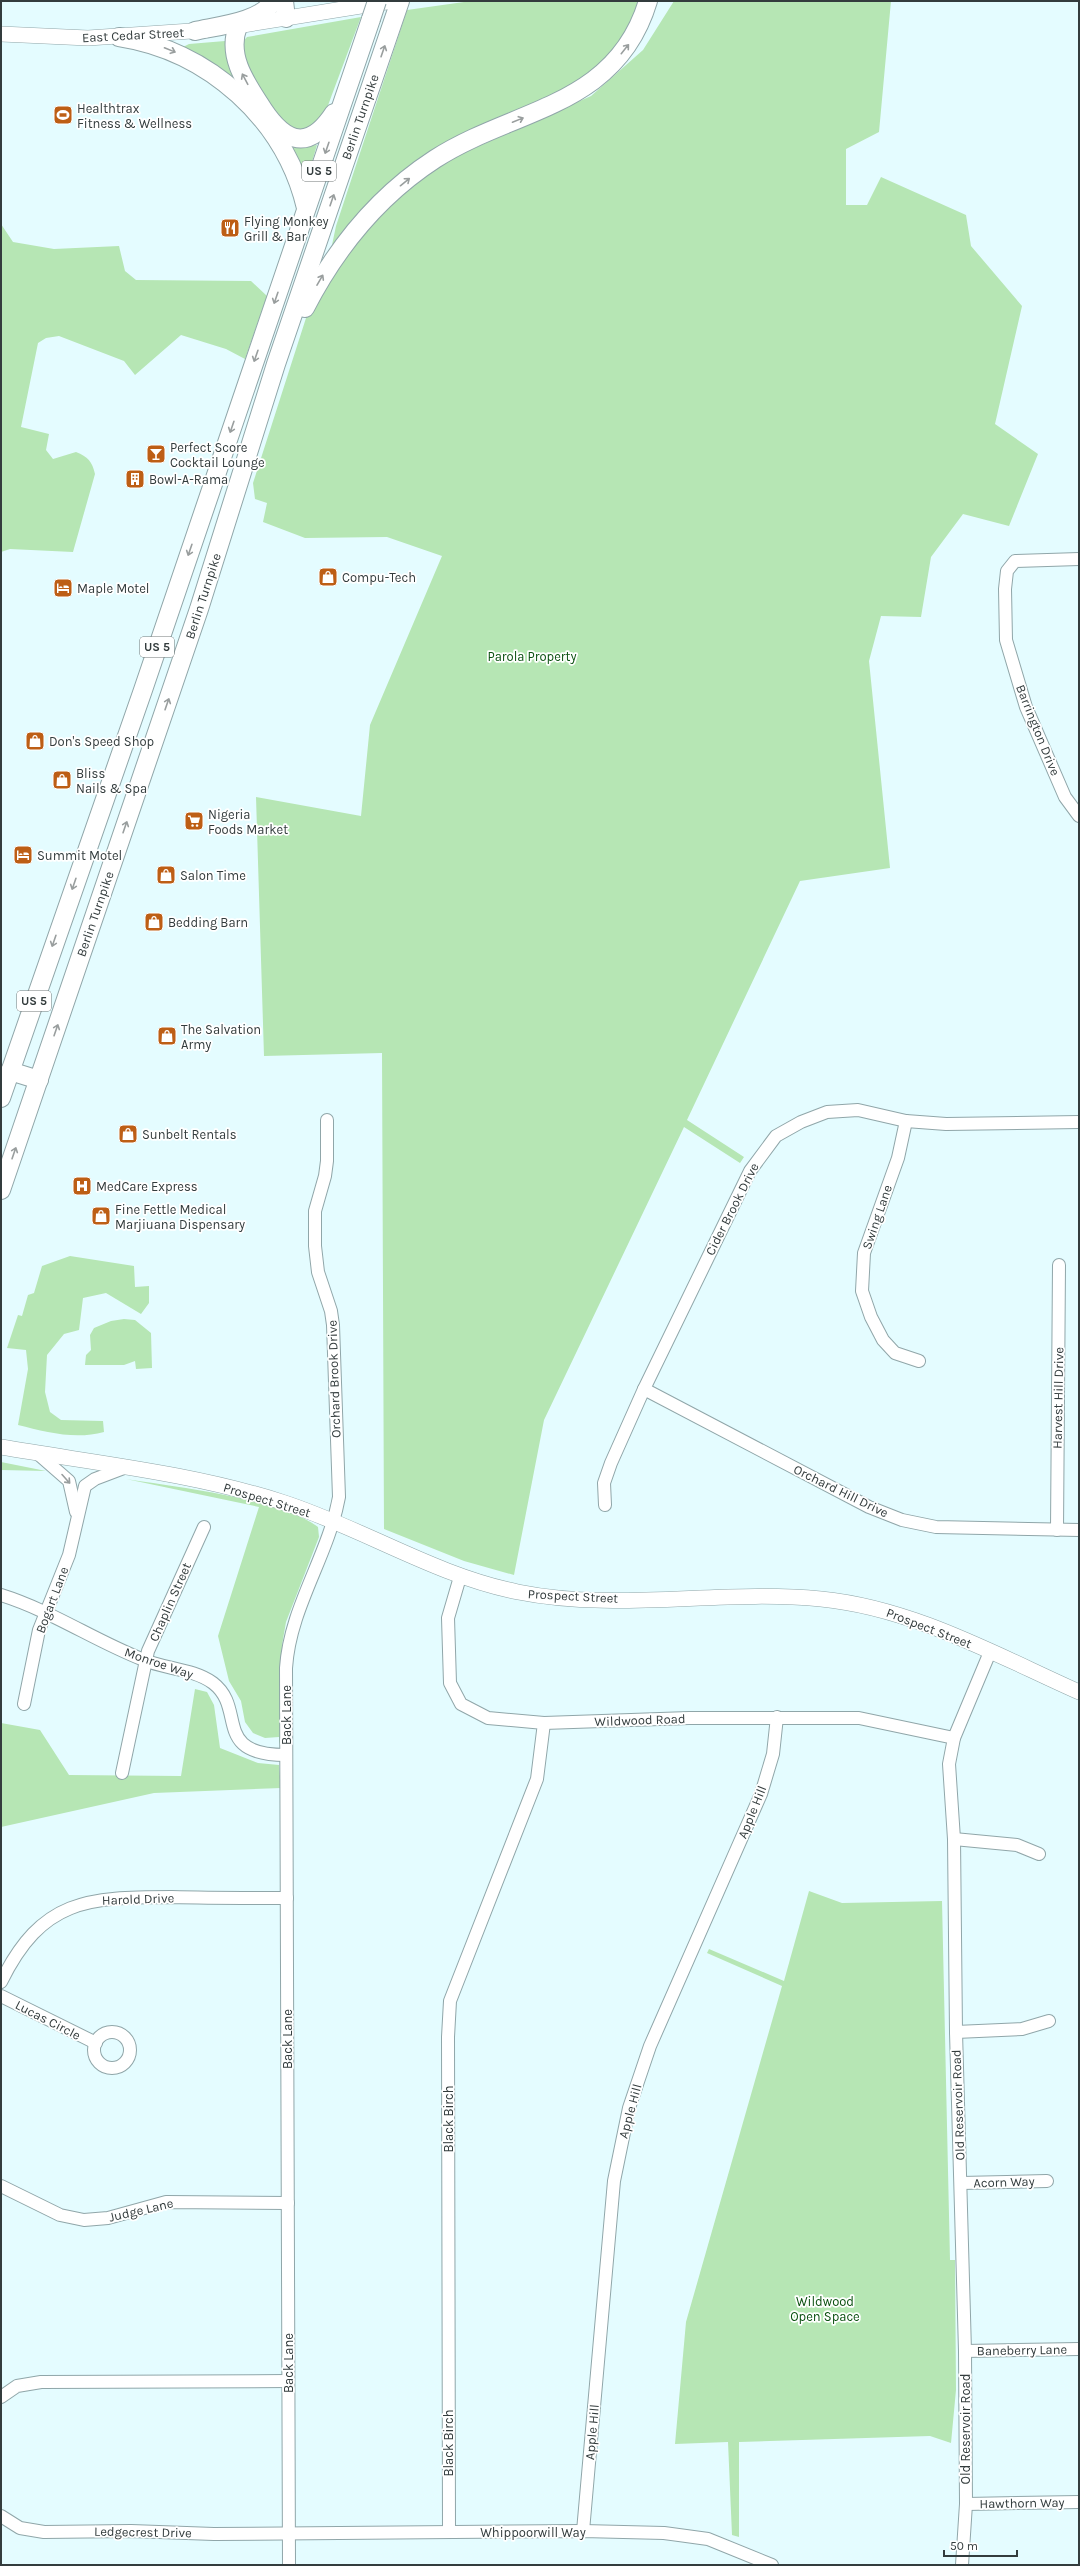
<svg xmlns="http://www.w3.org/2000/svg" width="1080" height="2566" viewBox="0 0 1080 2566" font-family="Karla,sans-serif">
  <rect width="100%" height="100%" fill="#e4fcff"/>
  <!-- green -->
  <g fill="#b6e6b4">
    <polygon points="471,1 642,1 627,37 584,79 395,183 332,245 336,226 407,10"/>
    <polygon points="674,1 891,1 879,132 846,149 846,205 867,205 881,177 966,215 971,246 1022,306 995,424 1038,454 1009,526 963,514 931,557 921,617 881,616 869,661 890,868 800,881 687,1120 744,1157 740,1163 684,1127 544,1420 514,1575 464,1561 384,1529 382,1053 264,1056 256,797 361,816 370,725 442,556 387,537 305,538 263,522 267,503 255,499 253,483 306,318 345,255 371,225 395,200 425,176 459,155 591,96 643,50"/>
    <polygon points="361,17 321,124 298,132 280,120 253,81 240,45 247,37"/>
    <polygon points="225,41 227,43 257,105 181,48 189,44"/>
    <polygon points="280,136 298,147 317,145 306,182"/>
    <path d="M1,224L13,242L54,249L119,246L125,271L136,280L251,281L267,296L245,359L226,349L181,335L135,375L124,361L59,336L46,338L38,343L21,427L49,434L46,450L53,459L76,452C88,457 92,461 95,474L73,552L10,549L1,552Z"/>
    <path d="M70,1256L134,1266L135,1287L149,1286V1303L141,1314L106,1293L83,1298L79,1330L64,1334L47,1355L45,1392L50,1412L61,1420L103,1421L104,1432C75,1440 46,1432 18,1425L28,1369L26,1350L7,1348L18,1315L22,1316L28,1295L34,1293L42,1266Z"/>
    <polygon points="124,1319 135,1320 151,1333 152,1368 136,1369 135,1361 124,1365 85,1365 86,1355 91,1350 90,1335 94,1328 111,1321"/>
    <polygon points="1,1462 46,1471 1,1470"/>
    <path d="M126,1479C175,1487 280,1498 318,1527L319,1537L286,1622L282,1645L281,1739L279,1744V1737L265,1738L253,1733L245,1722L241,1701L229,1681L218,1636L259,1507Z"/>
    <polygon points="195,1689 207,1692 214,1705 220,1748 258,1763 279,1765 281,1788 154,1793 1,1827 1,1723 40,1730 69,1775 181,1776"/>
    <polygon points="809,1891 842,1903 942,1901 950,2260 955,2260 956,2390 951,2443 930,2436 739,2442 739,2537 732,2535 728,2442 675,2444 686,2322 782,1986 707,1953 709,1949 784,1981"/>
  </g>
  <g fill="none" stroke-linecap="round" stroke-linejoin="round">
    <!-- minor casing -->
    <g stroke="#90a6a9" stroke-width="14">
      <g id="minor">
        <polyline points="1079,559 1015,561 1007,571 1005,589 1006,640 1026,707 1065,797 1079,816"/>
        <polyline points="906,1121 898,1158 864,1253 862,1291 871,1317 883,1340 895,1353 919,1361"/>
        <polyline points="644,1389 869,1507 902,1520 936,1527 1079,1530"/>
        <polyline points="37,1453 69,1481 76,1512"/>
        <polyline points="605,1505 604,1483 611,1463 644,1389 750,1171 776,1136 801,1122 827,1112 858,1110 906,1121 946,1124 1079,1122"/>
        <polyline points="1057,1530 1059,1265"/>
        <polyline points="460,1577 448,1618 450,1683 461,1704 488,1718 544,1723 689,1718 859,1718 954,1738"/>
        <path d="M1,1595C52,1611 95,1641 144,1660C166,1669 194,1669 213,1683C247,1709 211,1755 286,1755"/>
        <polyline points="24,1704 39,1630 69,1555 85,1486 95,1479 124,1468"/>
        <polyline points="122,1773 148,1651 204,1527"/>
        <polyline points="954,1839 1017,1845 1039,1854"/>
        <path d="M1,1982C42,1899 87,1897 172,1897C210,1898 248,1898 287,1898"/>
        <polyline points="1,1996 96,2043"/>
        <polyline points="956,2032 1022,2029 1049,2021"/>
        <circle cx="112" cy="2050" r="18"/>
        <polyline points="961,2183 1047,2181"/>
        <polyline points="1,2186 60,2215 84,2220 108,2218 166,2202 288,2203"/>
        <polyline points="965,2351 1079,2349"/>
        <polyline points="1,2397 17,2386 41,2382 288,2381"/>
        <polyline points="966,2504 1079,2502"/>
        <polyline points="1,2516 20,2528 44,2532 131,2531 214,2534 583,2531 664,2533 708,2539 772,2565"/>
        <polyline points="583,2531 614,2181 629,2108 650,2046 761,1794 773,1754 777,1717"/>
        <polyline points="449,2532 448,2037 450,2001 537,1779 544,1723"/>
        <path d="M289,2565L286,1668C290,1607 328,1557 339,1497L333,1325L331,1311L318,1272L315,1246V1211L325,1176L327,1161V1120"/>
        <polyline points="962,2565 966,2504 965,2351 956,2032 954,1839 949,1764 954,1738 990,1652"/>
      </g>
    </g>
    <!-- major casing -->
    <g stroke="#90a6a9" stroke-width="16">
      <g id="major">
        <polyline points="243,25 392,1"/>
        <polyline points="1,34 88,38 206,30"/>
        <path d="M1,1447C94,1463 192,1473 282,1502C363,1528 434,1575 518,1592C617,1612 721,1589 821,1599C913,1608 996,1655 1079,1692"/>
      </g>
    </g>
    <!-- highway casing -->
    <g stroke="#90a6a9" stroke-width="20">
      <g id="highway">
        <polyline points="284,1 286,18"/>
        <path d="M238,26C227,54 244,80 259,103C281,139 306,156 334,113"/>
        <path d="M195,31C217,26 261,22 273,1"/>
        <path d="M119,37C209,51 285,119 306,208"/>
        <path d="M305,308C336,248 378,196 435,159C514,108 616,108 648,1"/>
        <polyline points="10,1071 39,1080"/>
        <polyline points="1,1098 143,690 371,19"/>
        <polyline points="1,1190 199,609 276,364 400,1"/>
      </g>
    </g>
    <!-- minor -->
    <use href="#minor" stroke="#fff" stroke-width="12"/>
    <!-- major -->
    <use href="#major" stroke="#fff" stroke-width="15"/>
    <!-- highway -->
    <use href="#highway" stroke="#fff" stroke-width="18"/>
    <!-- highway-bridge casing -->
    <g stroke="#90a6a9" stroke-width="20" stroke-linecap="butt">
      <polyline id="highway-bridge" points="371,19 377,1"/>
    </g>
    <!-- highway-bridge -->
    <use href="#highway-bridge" stroke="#fff" stroke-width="18"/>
  </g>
  <!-- one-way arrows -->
  <defs><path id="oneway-shaft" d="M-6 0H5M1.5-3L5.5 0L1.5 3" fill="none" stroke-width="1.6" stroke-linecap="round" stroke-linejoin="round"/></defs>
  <g stroke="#999e9e">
    <use href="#oneway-shaft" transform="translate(625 49) rotate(-51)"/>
    <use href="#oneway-shaft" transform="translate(170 50) rotate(22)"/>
    <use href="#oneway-shaft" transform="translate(383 51) rotate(-71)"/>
    <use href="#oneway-shaft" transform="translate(245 79) rotate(-118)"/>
    <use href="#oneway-shaft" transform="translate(518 120) rotate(-22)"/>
    <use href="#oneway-shaft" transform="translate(327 148) rotate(109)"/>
    <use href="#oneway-shaft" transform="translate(405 182) rotate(-39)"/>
    <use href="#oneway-shaft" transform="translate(332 200) rotate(-71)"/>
    <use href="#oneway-shaft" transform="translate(320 280) rotate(-60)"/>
    <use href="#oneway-shaft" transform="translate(276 298) rotate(109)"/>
    <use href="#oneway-shaft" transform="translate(256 356) rotate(109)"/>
    <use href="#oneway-shaft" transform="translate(232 427) rotate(109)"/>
    <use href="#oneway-shaft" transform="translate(190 550) rotate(109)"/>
    <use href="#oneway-shaft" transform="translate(167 704) rotate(-71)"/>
    <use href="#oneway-shaft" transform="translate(125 827) rotate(-71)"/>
    <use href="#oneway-shaft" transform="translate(74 884) rotate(109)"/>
    <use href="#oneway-shaft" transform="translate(54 941) rotate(109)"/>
    <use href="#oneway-shaft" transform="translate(56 1030) rotate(-71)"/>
    <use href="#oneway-shaft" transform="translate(14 1153) rotate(-71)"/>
    <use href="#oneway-shaft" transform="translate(66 1479) rotate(48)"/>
  </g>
  <!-- icons -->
  <defs>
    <g id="stadium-square" transform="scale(1)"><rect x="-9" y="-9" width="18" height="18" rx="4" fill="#bd5e15" stroke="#fff"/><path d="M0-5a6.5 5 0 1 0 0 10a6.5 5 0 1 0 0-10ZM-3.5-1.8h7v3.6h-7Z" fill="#fff"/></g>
    <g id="restaurant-square" transform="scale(1)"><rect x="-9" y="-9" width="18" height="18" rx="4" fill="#bd5e15" stroke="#fff"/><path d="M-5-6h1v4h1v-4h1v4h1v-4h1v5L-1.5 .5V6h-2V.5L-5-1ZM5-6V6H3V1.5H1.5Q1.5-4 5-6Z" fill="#fff"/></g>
    <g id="bar-square" transform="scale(1)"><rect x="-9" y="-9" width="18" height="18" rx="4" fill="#bd5e15" stroke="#fff"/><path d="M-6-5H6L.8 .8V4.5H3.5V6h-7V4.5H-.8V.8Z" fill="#fff"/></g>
    <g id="building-square" transform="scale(1)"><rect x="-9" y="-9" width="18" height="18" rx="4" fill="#bd5e15" stroke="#fff"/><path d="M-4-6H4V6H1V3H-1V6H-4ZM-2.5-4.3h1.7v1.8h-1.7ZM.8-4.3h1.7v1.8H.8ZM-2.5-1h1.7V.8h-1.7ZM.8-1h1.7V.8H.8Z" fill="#fff"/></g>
    <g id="shop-square" transform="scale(1)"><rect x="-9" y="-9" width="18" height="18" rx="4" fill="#bd5e15" stroke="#fff"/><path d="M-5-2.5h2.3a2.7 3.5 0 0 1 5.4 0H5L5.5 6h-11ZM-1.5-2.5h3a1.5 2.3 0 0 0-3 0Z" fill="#fff"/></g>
    <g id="hotel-square" transform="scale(1)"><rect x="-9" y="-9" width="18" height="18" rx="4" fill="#bd5e15" stroke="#fff"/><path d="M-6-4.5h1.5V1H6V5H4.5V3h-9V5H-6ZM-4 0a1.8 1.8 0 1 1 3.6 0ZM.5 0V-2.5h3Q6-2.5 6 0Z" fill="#fff"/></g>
    <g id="supermarket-square" transform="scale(1)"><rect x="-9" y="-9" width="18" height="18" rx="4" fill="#bd5e15" stroke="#fff"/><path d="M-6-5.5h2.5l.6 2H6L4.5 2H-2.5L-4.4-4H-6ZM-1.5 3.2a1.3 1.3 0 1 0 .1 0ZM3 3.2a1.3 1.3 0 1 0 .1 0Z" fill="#fff"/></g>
    <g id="hospital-square" transform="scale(1)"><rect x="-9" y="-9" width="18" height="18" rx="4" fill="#bd5e15" stroke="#fff"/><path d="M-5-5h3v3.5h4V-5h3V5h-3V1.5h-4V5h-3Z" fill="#fff"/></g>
  </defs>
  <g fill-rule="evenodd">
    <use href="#stadium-square" x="63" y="115"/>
    <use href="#restaurant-square" x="230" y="228"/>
    <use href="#bar-square" x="156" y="454"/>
    <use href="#building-square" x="135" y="479"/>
    <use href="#shop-square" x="328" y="577"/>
    <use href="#hotel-square" x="63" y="588"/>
    <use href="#shop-square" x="35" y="741"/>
    <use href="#shop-square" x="62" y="780"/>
    <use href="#supermarket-square" x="194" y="821"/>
    <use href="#hotel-square" x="23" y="855"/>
    <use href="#shop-square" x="166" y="875"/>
    <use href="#shop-square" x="154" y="922"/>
    <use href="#shop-square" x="167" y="1036"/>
    <use href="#shop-square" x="128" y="1134"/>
    <use href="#hospital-square" x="82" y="1186"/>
    <use href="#shop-square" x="101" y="1216"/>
  </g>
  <g text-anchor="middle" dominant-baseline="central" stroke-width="3.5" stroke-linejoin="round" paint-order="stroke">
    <!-- shield labels -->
    <g fill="#fff" stroke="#707677" stroke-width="1">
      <rect x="302" y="161" width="34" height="20" rx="3"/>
      <rect x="140" y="637" width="34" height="20" rx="3"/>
      <rect x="17" y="991" width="34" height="20" rx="3"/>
    </g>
    <g font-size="12" font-weight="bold" fill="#333c3d">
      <text x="319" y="171">US 5</text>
      <text x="157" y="647">US 5</text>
      <text x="34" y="1001">US 5</text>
    </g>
    <!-- street labels -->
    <g font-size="13" fill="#333c3d" stroke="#fff">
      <text transform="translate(133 35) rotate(-3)">East Cedar Street</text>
      <text transform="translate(360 117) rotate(-71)">Berlin Turnpike</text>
      <text transform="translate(203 596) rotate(-72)">Berlin Turnpike</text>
      <text transform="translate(1038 730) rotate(68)">Barrington Drive</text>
      <text transform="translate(95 914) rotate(-71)">Berlin Turnpike</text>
      <text transform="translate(732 1209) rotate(-63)">Cider Brook Drive</text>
      <text transform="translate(877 1217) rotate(-71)">Swing Lane</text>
      <text transform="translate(334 1379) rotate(-92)">Orchard Brook Drive</text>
      <text transform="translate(1058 1398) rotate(-89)">Harvest Hill Drive</text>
      <text transform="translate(841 1491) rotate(26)">Orchard Hill Drive</text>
      <text transform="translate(267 1500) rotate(17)">Prospect Street</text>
      <text transform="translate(573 1596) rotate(3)">Prospect Street</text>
      <text transform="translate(52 1600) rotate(-69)">Bogart Lane</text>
      <text transform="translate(170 1602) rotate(-66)">Chaplin Street</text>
      <text transform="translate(929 1628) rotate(21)">Prospect Street</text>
      <text transform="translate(159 1663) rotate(19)">Monroe Way</text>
      <text transform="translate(286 1715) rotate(-90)">Back Lane</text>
      <text transform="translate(640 1720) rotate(-2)">Wildwood Road</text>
      <text transform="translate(752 1812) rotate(-68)">Apple Hill</text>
      <text transform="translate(138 1899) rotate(-2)">Harold Drive</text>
      <text transform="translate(48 2020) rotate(27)">Lucas Circle</text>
      <text transform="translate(287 2039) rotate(-90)">Back Lane</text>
      <text transform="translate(958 2105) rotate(-92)">Old Reservoir Road</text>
      <text transform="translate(630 2111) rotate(-75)">Apple Hill</text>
      <text transform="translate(448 2119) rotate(-90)">Black Birch</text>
      <text transform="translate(1004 2182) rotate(-2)">Acorn Way</text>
      <text transform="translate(141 2210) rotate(-13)">Judge Lane</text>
      <text transform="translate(1022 2350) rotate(-1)">Baneberry Lane</text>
      <text transform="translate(288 2363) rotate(-90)">Back Lane</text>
      <text transform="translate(965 2429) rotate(-90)">Old Reservoir Road</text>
      <text transform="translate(592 2432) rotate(-85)">Apple Hill</text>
      <text transform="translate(448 2443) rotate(-90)">Black Birch</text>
      <text transform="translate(1022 2503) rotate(-1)">Hawthorn Way</text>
      <text transform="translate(143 2532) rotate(1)">Ledgecrest Drive</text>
      <text x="533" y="2532">Whippoorwill Way</text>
    </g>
    <!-- poi labels -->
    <g font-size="13" fill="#333c3d" stroke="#fff" text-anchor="start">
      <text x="77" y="108">Healthtrax<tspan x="77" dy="15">Fitness &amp; Wellness</tspan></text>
      <text x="244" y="221">Flying Monkey<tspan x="244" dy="15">Grill &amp; Bar</tspan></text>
      <text x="170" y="447">Perfect Score<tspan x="170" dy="15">Cocktail Lounge</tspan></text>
      <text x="149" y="479">Bowl-A-Rama</text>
      <text x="342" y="577">Compu-Tech</text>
      <text x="77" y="588">Maple Motel</text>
      <text x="49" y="741">Don's Speed Shop</text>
      <text x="76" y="773">Bliss<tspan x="76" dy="15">Nails &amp; Spa</tspan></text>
      <text x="208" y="814">Nigeria<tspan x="208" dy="15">Foods Market</tspan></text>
      <text x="37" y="855">Summit Motel</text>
      <text x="180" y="875">Salon Time</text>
      <text x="168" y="922">Bedding Barn</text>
      <text x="181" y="1029">The Salvation<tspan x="181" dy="15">Army</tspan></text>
      <text x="142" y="1134">Sunbelt Rentals</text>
      <text x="96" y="1186">MedCare Express</text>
      <text x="115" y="1209">Fine Fettle Medical<tspan x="115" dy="15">Marjiuana Dispensary</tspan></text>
    </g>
    <!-- park labels -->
    <g font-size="13" fill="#0a5010" stroke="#fff">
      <text x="532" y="656">Parola Property</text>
      <text x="825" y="2301">Wildwood<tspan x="825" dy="15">Open Space</tspan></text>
    </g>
  </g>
  <!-- border -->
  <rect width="1080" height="2566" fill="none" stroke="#333c3d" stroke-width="4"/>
  <!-- scale -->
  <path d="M944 2550v6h73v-6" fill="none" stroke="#333c3d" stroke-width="2"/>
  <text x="950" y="2550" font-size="12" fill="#333c3d" stroke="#ffffff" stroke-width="3" paint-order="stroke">50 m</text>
</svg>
